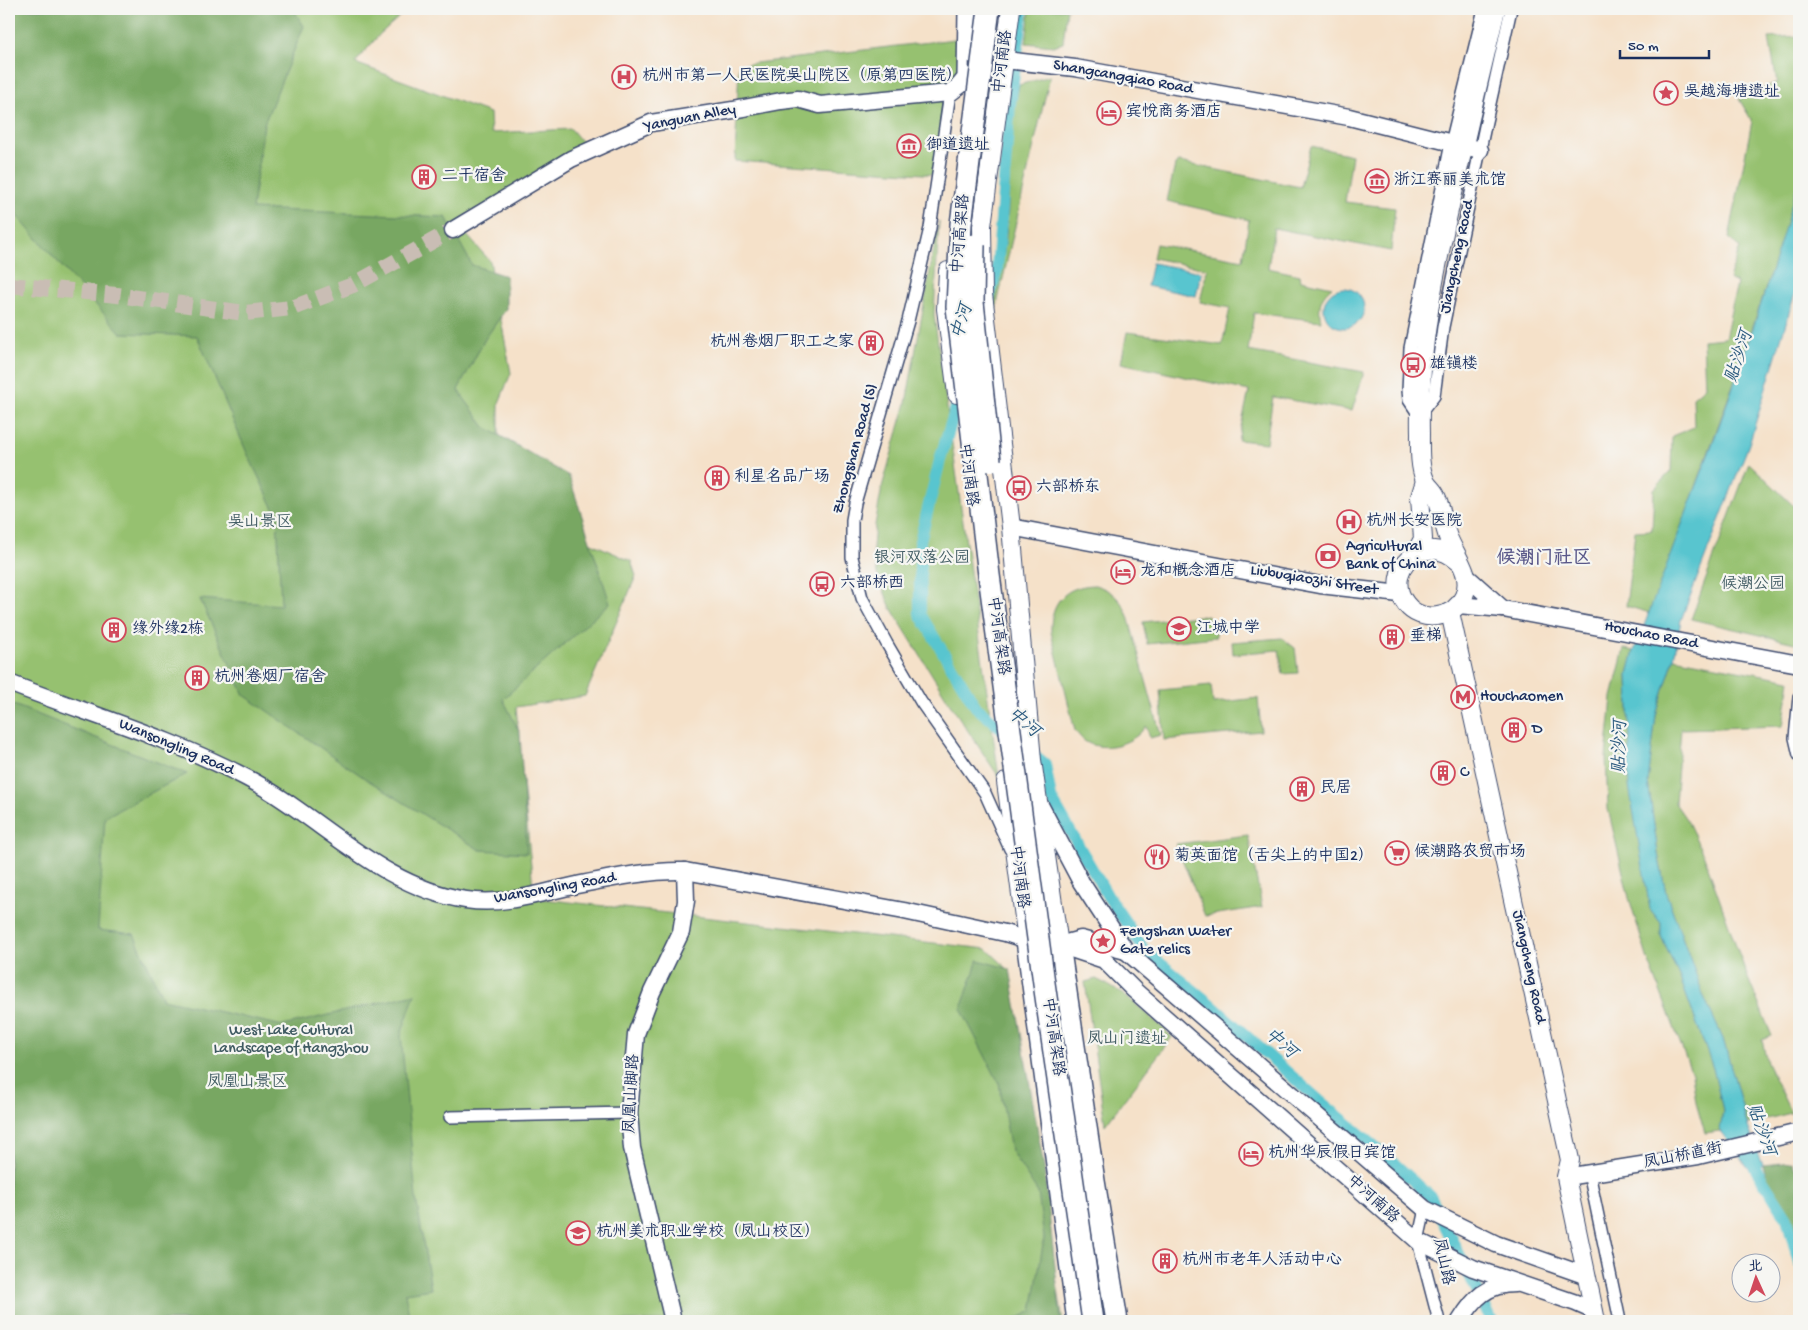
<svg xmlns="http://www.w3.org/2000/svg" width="1808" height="1330" viewBox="0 0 1808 1330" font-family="'Gochi Hand','LXGW WenKai TC',sans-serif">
  <rect width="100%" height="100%" fill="#f6f6f2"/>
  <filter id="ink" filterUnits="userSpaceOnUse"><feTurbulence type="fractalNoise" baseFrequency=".02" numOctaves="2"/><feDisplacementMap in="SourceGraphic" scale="10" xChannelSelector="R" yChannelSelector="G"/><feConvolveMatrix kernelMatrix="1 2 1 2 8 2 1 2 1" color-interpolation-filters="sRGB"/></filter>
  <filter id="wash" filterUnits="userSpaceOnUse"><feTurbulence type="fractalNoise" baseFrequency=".0096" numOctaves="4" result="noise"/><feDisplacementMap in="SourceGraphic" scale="20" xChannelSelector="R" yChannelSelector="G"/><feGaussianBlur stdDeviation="1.12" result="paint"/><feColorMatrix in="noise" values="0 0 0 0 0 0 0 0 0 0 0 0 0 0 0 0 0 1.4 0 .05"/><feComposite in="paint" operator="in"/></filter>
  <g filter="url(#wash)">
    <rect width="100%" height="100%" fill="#f5e1c9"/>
    <!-- green -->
    <g fill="#96c16f" stroke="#587866">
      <polygon points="9,9 408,9 380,34 355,63 490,113 491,133 571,129 583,143 465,233 490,261 511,373 499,403 499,443 585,540 631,561 636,576 585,696 516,707 534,898 987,949 1007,968 1063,1321 9,1321"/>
      <polygon points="977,9 972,72 963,73 963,42 937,175 735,161 739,65 963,38"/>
      <polygon points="1030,9 1067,9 1063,43 1053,46 1026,43"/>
      <polygon points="1799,36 1799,179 1785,231 1733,385 1650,613 1626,606 1635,531 1652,530 1654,489 1671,471 1672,436 1694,427 1693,397 1705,387 1703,340 1725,338 1737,283 1729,279 1740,248 1729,238 1752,121 1739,99 1777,82 1769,38"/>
      <path d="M1050,76L994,317L992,313C998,288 1003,263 1006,237C1011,187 1007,134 1019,85Z"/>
      <path d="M1311,146L1352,155L1345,202L1395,208L1391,251L1274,228L1268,268L1300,275L1301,280L1332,287C1320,297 1318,306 1321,321L1254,313L1248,351L1364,372L1352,411L1273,397L1266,443L1238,440L1249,391L1121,363L1127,332L1222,345L1230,308L1200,302L1207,269L1153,258L1156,244L1243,260L1249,220L1167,201L1175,165L1179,162L1300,187Z"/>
      <polygon points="939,221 934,315 999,777 952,707 891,608 877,574 873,547 875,525 882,487 906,403"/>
      <polygon points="1749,463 1799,511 1799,644 1691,619"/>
      <path d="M1095,585C1112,590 1122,600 1128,616L1161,735L1150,738L1146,726C1135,743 1105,753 1086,742C1082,740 1079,735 1075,731L1051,632C1050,602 1065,586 1095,585Z"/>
      <polygon points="1208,615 1210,627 1216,629 1216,637 1147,644 1143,622"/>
      <polygon points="1282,638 1295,648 1298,673 1283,674 1279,650 1233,654 1232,642"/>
      <polygon points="1624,649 1634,651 1628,674 1630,740 1628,761 1650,909 1661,923 1661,936 1680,978 1713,1068 1723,1110 1720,1131 1705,1133 1696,1102 1692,1074 1647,957 1629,898 1608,809 1606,757 1612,697"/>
      <polygon points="1674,658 1790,680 1783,726 1681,729 1675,803 1688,822 1704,856 1747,976 1772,1036 1762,1040 1767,1063 1791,1113 1747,1124 1723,1039 1704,997 1666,893 1658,854 1648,782 1656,715"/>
      <polygon points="1211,685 1213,703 1258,698 1261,731 1164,740 1160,690"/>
      <polygon points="1248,835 1262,907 1205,916 1176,844"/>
      <path d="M1096,979C1125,992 1149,1015 1172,1037L1105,1125L1085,982Z"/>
    </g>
    <!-- forest -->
    <g fill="#78a762" stroke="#4a6b60">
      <polygon points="9,9 293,9 304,26 264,124 252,209 446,217 472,265 506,276 506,309 485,339 458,390 485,427 569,476 610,603 503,699 520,733 527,853 480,850 366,779 244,695 200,599 281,605 277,515 247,453 197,336 121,333 9,207"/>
      <polygon points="9,703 187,774 105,817 98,930 134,934 163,999 283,1026 415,994 401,1035 416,1198 431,1289 405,1293 410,1321 9,1321"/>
      <polygon points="978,960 1010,969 1044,1167 1061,1321 1012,1321 1032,1311 1044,1238 1038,1193 1011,1151 999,1083 961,1009"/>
      <polygon points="1792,1162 1799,1177 1799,1244 1789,1214 1768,1182 1763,1165"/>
    </g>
    <!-- water -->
    <g fill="#58c5cf" stroke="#3a7a96">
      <path d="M1799,179V280L1749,444L1681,620L1674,658L1656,715L1648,782L1658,854L1666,893L1704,997L1723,1039L1747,1124L1763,1165L1750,1170L1720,1131L1723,1110L1713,1068L1680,978L1661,936V923L1650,909L1629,786L1628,761L1630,740L1628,674L1634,651C1651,609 1666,566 1682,524C1726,411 1766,296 1799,179Z"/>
      <polygon points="1152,263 1201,272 1196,296 1147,286"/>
      <circle cx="1344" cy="308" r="20"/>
    </g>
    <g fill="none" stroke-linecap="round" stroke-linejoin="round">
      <!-- canal -->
      <g stroke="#58c5cf" stroke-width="12">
        <polyline points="987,304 997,270 1010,104 1023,9"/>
        <polyline points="962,388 941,456 920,541 920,614 976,707 1012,737"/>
        <polyline points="1029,751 1045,764 1051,798 1107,895 1145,951 1210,1004 1322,1103 1379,1150 1431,1197 1492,1321"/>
        <polyline points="1750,1151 1755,1168 1787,1218 1799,1263"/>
      </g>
    </g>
  </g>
  <g filter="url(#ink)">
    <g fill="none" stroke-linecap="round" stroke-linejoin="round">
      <!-- secondary-tunnel -->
      <polyline stroke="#c9bdb4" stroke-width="16" stroke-dasharray="16 8" stroke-linecap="butt" points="9,285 117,295 245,313 292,308 353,285 453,230"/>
      <!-- street casing -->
      <g stroke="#3c4a6e" stroke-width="14">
        <g id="street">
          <polyline points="964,9 963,77 950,93 930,228 908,321 855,503 852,520 852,557 862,598 887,644 921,702 985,793 1010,849"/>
          <polyline points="1484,9 1451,143 1410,348 1408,390 1409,400 1419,415 1434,396 1443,327 1485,126 1511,9"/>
          <polyline points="1799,697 1795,738 1799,755"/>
          <polyline points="450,1117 629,1113"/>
          <polyline points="1589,1173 1620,1321"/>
          <polyline points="1425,1209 1418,1241 1439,1321"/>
        </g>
      </g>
      <!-- secondary casing -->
      <g stroke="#3c4a6e" stroke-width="19">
        <g id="secondary">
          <polyline points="453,230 571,159 651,123 733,110 781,101 798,99 820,105 950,93 987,65 1005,60 1075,68 1349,117 1480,150"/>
          <polyline points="1011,527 1320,585 1400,594"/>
          <polyline points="1458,605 1503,609 1465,575"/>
          <polyline points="1503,609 1799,664"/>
          <path d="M9,683C88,714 171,738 247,778C320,816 380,887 466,900C504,906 540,893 577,885C612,878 649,870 685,871L904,911L1005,933L1027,940L1059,945L1081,939L1126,951"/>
          <polyline points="1040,805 1081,882 1126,951 1425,1209 1496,1244 1587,1276"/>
          <polyline points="1059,945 1104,960 1134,990 1418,1241 1473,1268 1576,1303 1594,1311"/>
          <polyline points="1566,1177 1698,1156 1799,1132"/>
          <polyline points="673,1321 632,1148 629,1113 636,1034 652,992 681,932 686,901 685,871"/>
          <path d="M1460,1321C1474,1298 1487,1284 1515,1284"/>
        </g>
      </g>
      <!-- primary casing -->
      <g stroke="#3c4a6e" stroke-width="20">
        <g id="primary">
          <polyline points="1011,9 982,226 983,294 1011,527 1032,760 1059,945"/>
          <polyline points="973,54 977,9"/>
          <polyline points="948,271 946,309 957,394"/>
          <polyline points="1415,554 1423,539 1420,497 1425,481"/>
          <path d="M1459,562C1423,528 1381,572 1406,604C1421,624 1454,619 1464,596C1467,589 1467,580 1465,573C1461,561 1453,549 1448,537C1443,524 1442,508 1436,496C1434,490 1427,486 1425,480C1419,466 1420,448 1420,433C1418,350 1435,269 1454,189C1467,129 1482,69 1496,9"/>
          <polyline points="1450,612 1570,1160 1566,1177 1596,1321"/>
          <polyline points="1006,782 1027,940"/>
        </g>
      </g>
      <!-- highway casing -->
      <g stroke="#3c4a6e" stroke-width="24">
        <g id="highway">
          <polyline points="1027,940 1078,1321"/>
          <polyline points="1059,945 1094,1181 1117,1321"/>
        </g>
      </g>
      <!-- street -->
      <use href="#street" stroke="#fff" stroke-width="11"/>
      <!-- secondary -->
      <use href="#secondary" stroke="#fff" stroke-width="16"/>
      <!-- primary -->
      <use href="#primary" stroke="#fff" stroke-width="18"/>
      <!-- highway -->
      <use href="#highway" stroke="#fff" stroke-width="21"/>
      <!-- highway-bridge casing -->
      <g stroke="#3c4a6e" stroke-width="24" stroke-linecap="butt">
        <g id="highway-bridge">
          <polyline points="989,9 961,224 957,307 989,575 1044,983 1093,1321"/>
          <polyline points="974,245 973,302 990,461"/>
        </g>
      </g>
      <!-- highway-bridge -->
      <use href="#highway-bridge" stroke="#fff" stroke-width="21"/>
    </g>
  </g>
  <!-- icons -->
  <defs>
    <g id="hospital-ring" transform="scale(1.25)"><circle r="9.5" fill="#f6f6f2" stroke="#d1495b" stroke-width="1.5"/><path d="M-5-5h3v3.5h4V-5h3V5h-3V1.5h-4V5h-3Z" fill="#d1495b"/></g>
    <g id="sight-ring" transform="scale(1.25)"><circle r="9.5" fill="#f6f6f2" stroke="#d1495b" stroke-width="1.5"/><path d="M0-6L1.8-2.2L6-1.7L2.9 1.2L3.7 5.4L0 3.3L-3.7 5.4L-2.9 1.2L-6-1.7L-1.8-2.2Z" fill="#d1495b"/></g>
    <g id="hotel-ring" transform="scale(1.25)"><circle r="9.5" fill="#f6f6f2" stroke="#d1495b" stroke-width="1.5"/><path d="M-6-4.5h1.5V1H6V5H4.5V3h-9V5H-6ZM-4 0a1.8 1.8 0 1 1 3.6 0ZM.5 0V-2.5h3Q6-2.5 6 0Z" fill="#d1495b"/></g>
    <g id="museum-ring" transform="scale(1.25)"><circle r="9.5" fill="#f6f6f2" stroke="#d1495b" stroke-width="1.5"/><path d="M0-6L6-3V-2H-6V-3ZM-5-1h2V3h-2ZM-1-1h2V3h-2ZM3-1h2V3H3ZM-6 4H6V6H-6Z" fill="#d1495b"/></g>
    <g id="building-ring" transform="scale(1.25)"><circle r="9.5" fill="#f6f6f2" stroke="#d1495b" stroke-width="1.5"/><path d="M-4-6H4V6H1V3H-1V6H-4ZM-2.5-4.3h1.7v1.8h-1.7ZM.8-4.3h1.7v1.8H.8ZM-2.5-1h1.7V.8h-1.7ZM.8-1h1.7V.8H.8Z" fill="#d1495b"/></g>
    <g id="bus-ring" transform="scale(1.25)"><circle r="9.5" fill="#f6f6f2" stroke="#d1495b" stroke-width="1.5"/><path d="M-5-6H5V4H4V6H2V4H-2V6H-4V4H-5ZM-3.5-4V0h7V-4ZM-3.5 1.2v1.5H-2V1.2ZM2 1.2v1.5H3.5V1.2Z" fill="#d1495b"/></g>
    <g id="bank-ring" transform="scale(1.25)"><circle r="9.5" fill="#f6f6f2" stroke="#d1495b" stroke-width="1.5"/><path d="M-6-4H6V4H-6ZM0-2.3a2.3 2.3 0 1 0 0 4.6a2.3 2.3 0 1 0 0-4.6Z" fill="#d1495b"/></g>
    <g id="school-ring" transform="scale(1.25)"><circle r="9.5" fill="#f6f6f2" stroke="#d1495b" stroke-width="1.5"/><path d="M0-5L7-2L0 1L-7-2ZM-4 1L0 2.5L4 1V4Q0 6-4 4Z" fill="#d1495b"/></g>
    <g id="metro-ring" transform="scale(1.25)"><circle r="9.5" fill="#f6f6f2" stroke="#d1495b" stroke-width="1.5"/><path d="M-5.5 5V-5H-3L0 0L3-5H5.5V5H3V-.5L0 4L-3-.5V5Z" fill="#d1495b"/></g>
    <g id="supermarket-ring" transform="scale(1.25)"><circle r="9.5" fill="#f6f6f2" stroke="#d1495b" stroke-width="1.5"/><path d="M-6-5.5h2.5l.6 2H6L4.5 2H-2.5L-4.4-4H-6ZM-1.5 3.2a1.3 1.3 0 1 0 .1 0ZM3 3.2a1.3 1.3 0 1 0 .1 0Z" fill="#d1495b"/></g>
    <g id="restaurant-ring" transform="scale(1.25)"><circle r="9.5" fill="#f6f6f2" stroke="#d1495b" stroke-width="1.5"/><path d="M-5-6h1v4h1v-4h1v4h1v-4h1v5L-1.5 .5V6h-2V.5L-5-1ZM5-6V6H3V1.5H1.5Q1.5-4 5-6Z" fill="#d1495b"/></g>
  </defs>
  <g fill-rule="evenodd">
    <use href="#hospital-ring" x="624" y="77"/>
    <use href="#sight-ring" x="1666" y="93"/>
    <use href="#hotel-ring" x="1109" y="113"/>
    <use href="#museum-ring" x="909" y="146"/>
    <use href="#building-ring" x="424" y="177"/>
    <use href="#museum-ring" x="1377" y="181"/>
    <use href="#building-ring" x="871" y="343"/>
    <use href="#bus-ring" x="1413" y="365"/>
    <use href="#building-ring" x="717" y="478"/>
    <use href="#bus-ring" x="1019" y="488"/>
    <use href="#hospital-ring" x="1349" y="522"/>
    <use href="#bank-ring" x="1328" y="556"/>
    <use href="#hotel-ring" x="1123" y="572"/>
    <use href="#bus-ring" x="822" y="584"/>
    <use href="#school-ring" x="1179" y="629"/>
    <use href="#building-ring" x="114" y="630"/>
    <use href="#building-ring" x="1392" y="637"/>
    <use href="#building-ring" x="197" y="678"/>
    <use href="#metro-ring" x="1463" y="697"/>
    <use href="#building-ring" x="1514" y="730"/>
    <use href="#building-ring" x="1443" y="773"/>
    <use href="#building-ring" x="1302" y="789"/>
    <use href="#supermarket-ring" x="1397" y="853"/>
    <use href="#restaurant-ring" x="1157" y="857"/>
    <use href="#sight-ring" x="1103" y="941"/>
    <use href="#hotel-ring" x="1251" y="1154"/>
    <use href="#school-ring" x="578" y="1233"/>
    <use href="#building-ring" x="1165" y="1261"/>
  </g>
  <g text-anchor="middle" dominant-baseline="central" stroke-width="4.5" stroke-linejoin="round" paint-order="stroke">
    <!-- street labels -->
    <g font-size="16" fill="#1b2f5e" stroke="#f6f6f2">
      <text transform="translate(1004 62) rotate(-83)">中河南路</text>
      <text transform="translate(1123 78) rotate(10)">Shangcangqiao Road</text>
      <text transform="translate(690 119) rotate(-11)">Yanguan Alley</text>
      <text transform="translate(962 234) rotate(-85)">中河高架路</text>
      <text transform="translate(1458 257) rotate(-78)">Jiangcheng Road</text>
      <text transform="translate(856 449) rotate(-75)">Zhongshan Road (S)</text>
      <text transform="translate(967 475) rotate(83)">中河南路</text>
      <text transform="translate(1314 581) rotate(9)">Liubuqiaozhi Street</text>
      <text transform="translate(997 636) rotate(82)">中河高架路</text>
      <text transform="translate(1651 636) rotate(11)">Houchao Road</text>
      <text transform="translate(176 748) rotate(23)">Wansongling Road</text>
      <text transform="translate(1018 877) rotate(83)">中河南路</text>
      <text transform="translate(555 889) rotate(-10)">Wansongling Road</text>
      <text transform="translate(1528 967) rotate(78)">Jiangcheng Road</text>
      <text transform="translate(1052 1037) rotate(82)">中河高架路</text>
      <text transform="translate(633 1094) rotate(-87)">凤凰山脚路</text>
      <text transform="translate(1683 1157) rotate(-11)">凤山桥直街</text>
      <text transform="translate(1372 1200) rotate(42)">中河南路</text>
      <text transform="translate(1442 1262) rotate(78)">凤山路</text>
    </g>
    <!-- poi labels -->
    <g font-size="16" fill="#1b2f5e" stroke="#f6f6f2" text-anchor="start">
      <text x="642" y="77">杭州市第一人民医院吴山院区（原第四医院）</text>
      <text x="1684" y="93">吴越海塘遗址</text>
      <text x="1126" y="113">宾悦商务酒店</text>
      <text x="926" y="146">御道遗址</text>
      <text x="442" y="177">二干宿舍</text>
      <text x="1394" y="181">浙江赛丽美术馆</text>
      <text x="854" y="343" text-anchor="end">杭州卷烟厂职工之家</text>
      <text x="1430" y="365">雄镇楼</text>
      <text x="734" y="478">利星名品广场</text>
      <text x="1036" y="488">六部桥东</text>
      <text x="1366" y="522">杭州长安医院</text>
      <text x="1346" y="547">Agricultural<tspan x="1346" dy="18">Bank of China</tspan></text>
      <text x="1140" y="572">龙和概念酒店</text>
      <text x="840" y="584">六部桥西</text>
      <text x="1196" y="629">江城中学</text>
      <text x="132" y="630">缘外缘2栋</text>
      <text x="1410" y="637">垂梯</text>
      <text x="214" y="678">杭州卷烟厂宿舍</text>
      <text x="1480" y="697">Houchaomen</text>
      <text x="1532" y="730">D</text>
      <text x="1460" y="773">C</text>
      <text x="1320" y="789">民居</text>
      <text x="1414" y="853">候潮路农贸市场</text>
      <text x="1174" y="857">菊英面馆（舌尖上的中国2）</text>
      <text x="1120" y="932">Fengshan Water<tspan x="1120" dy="18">Gate relics</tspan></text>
      <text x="1268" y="1154">杭州华辰假日宾馆</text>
      <text x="596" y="1233">杭州美术职业学校（凤山校区）</text>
      <text x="1182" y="1261">杭州市老年人活动中心</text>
    </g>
    <!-- park labels -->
    <g font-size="16" fill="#405b63" stroke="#f6f6f2">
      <text x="260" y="523">吴山景区</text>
      <text x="922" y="559">银河双落公园</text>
      <text x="1753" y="585">候潮公园</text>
      <text x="291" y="1031">West Lake Cultural<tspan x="291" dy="18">Landscape of Hangzhou</tspan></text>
      <text x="1127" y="1040">凤山门遗址</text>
      <text x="247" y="1083">凤凰山景区</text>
    </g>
    <!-- water labels -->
    <g font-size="18" font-style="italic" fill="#2d5c80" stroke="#f6f6f2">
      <text transform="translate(963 322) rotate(-73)">中河</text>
      <text transform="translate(1740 357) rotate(-72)">贴沙河</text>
      <text transform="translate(1023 723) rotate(40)">中河</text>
      <text transform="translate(1621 747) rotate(-89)">贴沙河</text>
      <text transform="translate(1280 1044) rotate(41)">中河</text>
      <text transform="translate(1760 1130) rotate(70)">贴沙河</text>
    </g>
    <!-- quarter labels -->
    <g font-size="19" font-weight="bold" fill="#5b598a" stroke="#f6f6f2">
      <text x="1544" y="559">候潮门社区</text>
    </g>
  </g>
  <!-- margin -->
  <rect width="1808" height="1330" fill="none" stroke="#f6f6f2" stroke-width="30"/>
  <!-- north arrow -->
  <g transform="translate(1756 1278) rotate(357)"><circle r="24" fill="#f6f6f2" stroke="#9ea6b7"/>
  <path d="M0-4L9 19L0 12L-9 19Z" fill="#d1495b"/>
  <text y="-8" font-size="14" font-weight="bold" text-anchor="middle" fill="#1b2f5e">北</text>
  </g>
  <!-- scale -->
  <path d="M1620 50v8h89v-8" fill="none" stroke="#1b2f5e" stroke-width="2.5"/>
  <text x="1628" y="50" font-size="15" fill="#1b2f5e" stroke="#f6f6f2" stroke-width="4" paint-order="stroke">50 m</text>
</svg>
